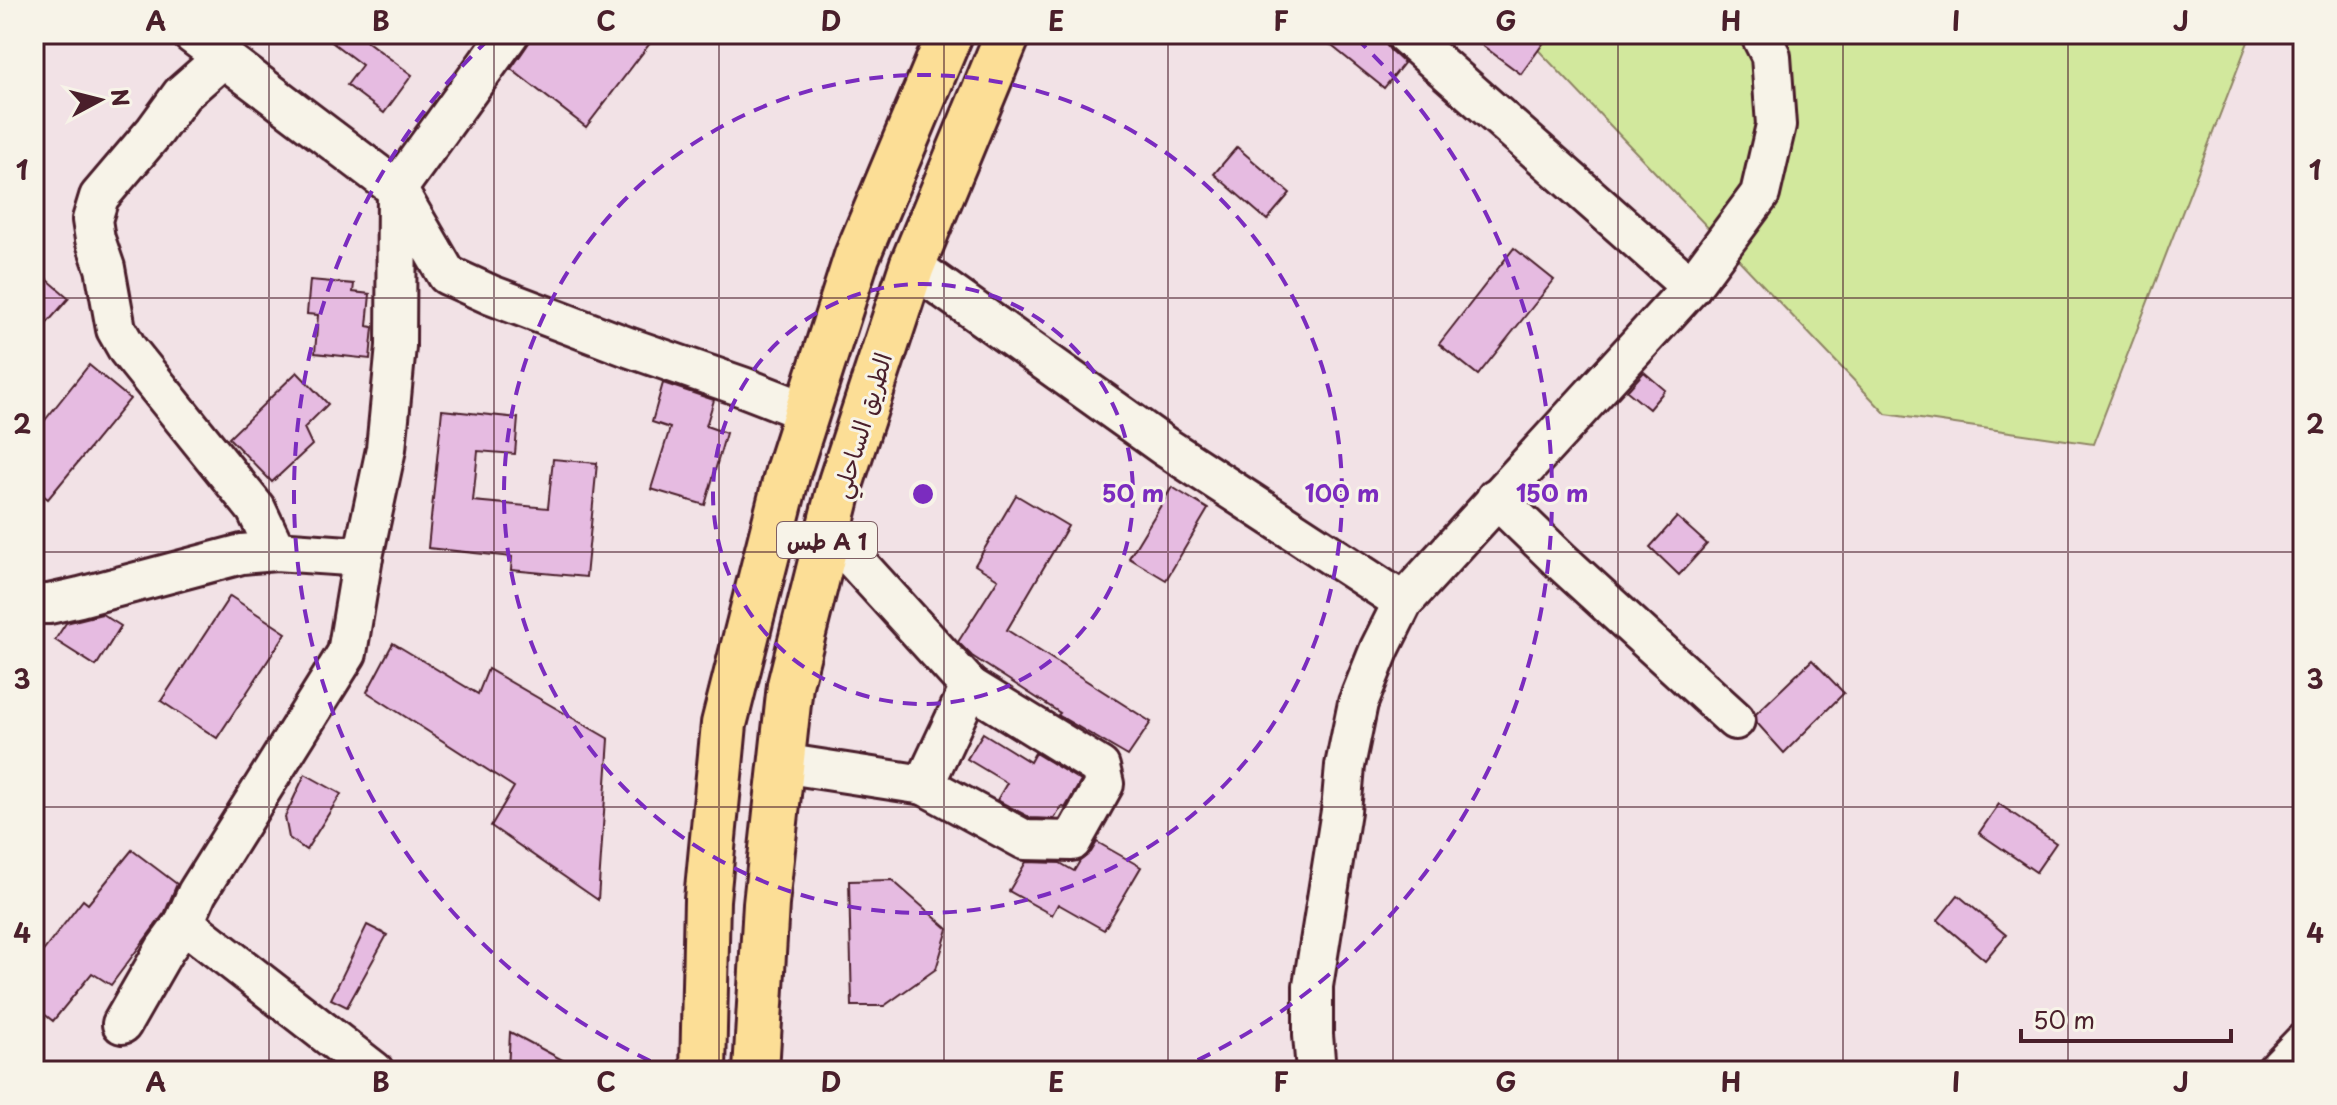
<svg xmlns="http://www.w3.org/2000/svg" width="2337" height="1105" viewBox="0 0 2337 1105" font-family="'Playpen Sans','Playpen Sans Arabic',sans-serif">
  <rect width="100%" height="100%" fill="#f2e2e6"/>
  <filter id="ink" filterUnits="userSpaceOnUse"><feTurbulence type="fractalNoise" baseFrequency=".0125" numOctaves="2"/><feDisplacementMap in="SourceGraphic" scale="16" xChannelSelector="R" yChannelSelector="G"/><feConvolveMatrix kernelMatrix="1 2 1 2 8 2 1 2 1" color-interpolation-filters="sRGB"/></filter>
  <g filter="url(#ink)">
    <!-- green -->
    <polygon fill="#d2e89d" stroke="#8e8464" stroke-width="2" points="1523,34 2251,34 2093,444 1886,414"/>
    <!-- building -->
    <g fill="#e6bbe1" stroke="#4a1f2b" stroke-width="2">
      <polygon points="321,34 357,34 412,75 384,113 347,85 362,65"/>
      <polygon points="535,34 657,34 586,127 511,69"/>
      <polygon points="1317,34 1384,34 1384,42 1390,50 1404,63 1384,88"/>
      <polygon points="1467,34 1550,34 1521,74"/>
      <polygon points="1237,147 1290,193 1267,220 1214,174"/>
      <polygon points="1514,248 1554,280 1478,375 1439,344"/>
      <polygon points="34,268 69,298 34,338"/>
      <polygon points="310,280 354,284 353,292 370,294 367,326 373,327 370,359 315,353 318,315 307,314"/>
      <polygon points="89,365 130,399 48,499 34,488 34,434"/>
      <polygon points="297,372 328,404 304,428 312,445 272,482 229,438"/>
      <polygon points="1644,372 1665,390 1649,409 1627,391"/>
      <polygon points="663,383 714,400 706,426 726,433 705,505 651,489 670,428 652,422"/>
      <polygon points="442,410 518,418 515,454 478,451 473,501 548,508 553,459 597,463 586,577 511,570 512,557 428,548"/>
      <polygon points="1172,487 1208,509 1166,580 1129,558"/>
      <polygon points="1016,495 1068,526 1007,630 1151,722 1128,756 1058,715 1060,713 972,656 958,642 998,579 975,565"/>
      <polygon points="1677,517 1707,544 1679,575 1650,547"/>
      <polygon points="230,596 286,633 217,738 161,701"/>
      <polygon points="102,614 121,626 96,666 55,640 66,623"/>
      <polygon points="393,643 478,694 488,669 609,739 598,900 491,826 514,787 367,692"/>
      <polygon points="1812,660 1844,693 1784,753 1757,723 1756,714"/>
      <polygon points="983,733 1030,762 1035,753 1081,781 1065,808 1062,806 1054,819 1031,818 997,800 1007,783 967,759"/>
      <polygon points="305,774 341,794 306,850 289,838 285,817"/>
      <polygon points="1999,804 2056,843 2036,872 1979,833"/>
      <polygon points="1097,842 1141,867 1104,930 1058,904 1052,915 1009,891 1026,862 1060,863 1074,871 1080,861 1091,852"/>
      <polygon points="132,850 177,884 165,912 111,985 92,973 53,1021 34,1006 34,963 83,900 88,904"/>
      <polygon points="892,880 948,929 936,969 884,1006 852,1006 849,881"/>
      <polygon points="1958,895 2006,935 1985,960 1938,920"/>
      <polygon points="367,925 387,935 347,1007 331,999"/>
      <polygon points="510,1032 583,1071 508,1071"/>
    </g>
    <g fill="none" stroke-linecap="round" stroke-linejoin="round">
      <!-- minor casing -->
      <g stroke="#4a1f2b" stroke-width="44">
        <g id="minor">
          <polyline points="192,34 397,189 509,34"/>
          <polyline points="1405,34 1691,287"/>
          <polyline points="223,58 182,94 155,131 99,197 92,220 95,239 105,268 116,329 128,350 256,509 276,551"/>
          <polyline points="912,266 1164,446 1403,602"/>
          <polyline points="1496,498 1562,562 1735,720"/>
          <polyline points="363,557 386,449 396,346 397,189 447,275 491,295 628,347 743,387 807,412"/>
          <polyline points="34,604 49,604 80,597 242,554 276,551 363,557 347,653 197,893 184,923"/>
          <polyline points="781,763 924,785 970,687 829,532"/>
          <polyline points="924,785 1025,840 1072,841 1104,784 1100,767 970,687"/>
          <polyline points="122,1024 165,949 184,923 374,1071"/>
          <polyline points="1316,1071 1313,1035 1313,986 1341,811 1345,766 1358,703 1380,648 1403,602 1691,287 1760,194 1776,125 1771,56 1760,34"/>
          <polyline points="2276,1071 2303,1043"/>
        </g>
      </g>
      <!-- highway casing -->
      <g stroke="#4a1f2b" stroke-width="50">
        <g id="highway">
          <polyline points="703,1071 707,900 724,724 788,471 857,256 950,34"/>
          <polyline points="756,1071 766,904 790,685 841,482 912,266 1008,34"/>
        </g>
      </g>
      <!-- minor -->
      <use href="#minor" stroke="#f7f3e8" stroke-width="38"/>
      <!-- highway -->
      <use href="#highway" stroke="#fcde96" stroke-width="44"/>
    </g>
  </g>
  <!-- grid -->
  <path fill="none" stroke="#4a1f2b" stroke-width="2" stroke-opacity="0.55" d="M269,34V1071M494,34V1071M719,34V1071M944,34V1071M1168,34V1071M1393,34V1071M1618,34V1071M1843,34V1071M2068,34V1071M34,298H2303M34,552H2303M34,807H2303"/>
  <!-- distance rings -->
  <g fill="none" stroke="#7b2cbf" stroke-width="4" stroke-dasharray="14 10">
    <circle cx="923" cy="494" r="210"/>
    <circle cx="923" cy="494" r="419"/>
    <path d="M672 1071A629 629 0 0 1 490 38M1356 38A629 629 0 0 1 1174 1071"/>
  </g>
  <g text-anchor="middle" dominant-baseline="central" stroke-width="6" stroke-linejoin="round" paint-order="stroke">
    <!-- shield labels -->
    <rect fill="#f7f3e8" stroke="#7e5f64" stroke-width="2" x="777" y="522" width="100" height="36" rx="6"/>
    <g font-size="22" font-weight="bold" fill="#4a1f2b">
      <text x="827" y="540">طس A 1</text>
    </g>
    <!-- street labels -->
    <g font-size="24" fill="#4a1f2b" stroke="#f7f3e8">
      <text transform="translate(861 425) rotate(-73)">الطريق الساحلي</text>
    </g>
  </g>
  <circle cx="923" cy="494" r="12" fill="#7b2cbf" stroke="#f7f3e8" stroke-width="4"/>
  <g font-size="24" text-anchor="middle" font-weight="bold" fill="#7b2cbf" stroke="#f7f3e8" stroke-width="6" stroke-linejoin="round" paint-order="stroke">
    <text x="1133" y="502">50 m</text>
    <text x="1342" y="502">100 m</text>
    <text x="1552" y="502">150 m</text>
  </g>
  <!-- margin -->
  <rect width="2337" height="1105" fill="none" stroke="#f7f3e8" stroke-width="88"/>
  <!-- north arrow -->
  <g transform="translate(100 100) rotate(83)" stroke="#f7f3e8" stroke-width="6" paint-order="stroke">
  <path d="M0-6L14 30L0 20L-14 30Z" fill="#4a1f2b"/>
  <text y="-12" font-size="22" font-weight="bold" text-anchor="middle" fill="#4a1f2b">N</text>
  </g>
  <!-- scale -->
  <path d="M2021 1029v12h210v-12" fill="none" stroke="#4a1f2b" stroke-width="4"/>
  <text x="2033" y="1029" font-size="24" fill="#4a1f2b" stroke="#f7f3e8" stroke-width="6" paint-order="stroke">50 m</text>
  <rect x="44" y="44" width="2249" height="1017" fill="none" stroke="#4a1f2b" stroke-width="3"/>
  <g font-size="26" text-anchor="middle" font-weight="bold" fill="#4a1f2b">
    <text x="156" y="31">A</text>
    <text x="381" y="31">B</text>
    <text x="606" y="31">C</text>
    <text x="831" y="31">D</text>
    <text x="1056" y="31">E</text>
    <text x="1281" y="31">F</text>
    <text x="1506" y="31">G</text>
    <text x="1731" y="31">H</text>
    <text x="1956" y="31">I</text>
    <text x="2181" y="31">J</text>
    <text x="22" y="180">1</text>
    <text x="2315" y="180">1</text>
    <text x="22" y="434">2</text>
    <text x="2315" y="434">2</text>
    <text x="22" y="689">3</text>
    <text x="2315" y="689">3</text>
    <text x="22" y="943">4</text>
    <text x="2315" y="943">4</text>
    <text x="156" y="1092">A</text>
    <text x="381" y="1092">B</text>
    <text x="606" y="1092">C</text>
    <text x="831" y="1092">D</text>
    <text x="1056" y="1092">E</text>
    <text x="1281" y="1092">F</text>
    <text x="1506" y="1092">G</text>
    <text x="1731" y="1092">H</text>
    <text x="1956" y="1092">I</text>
    <text x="2181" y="1092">J</text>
  </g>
</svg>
